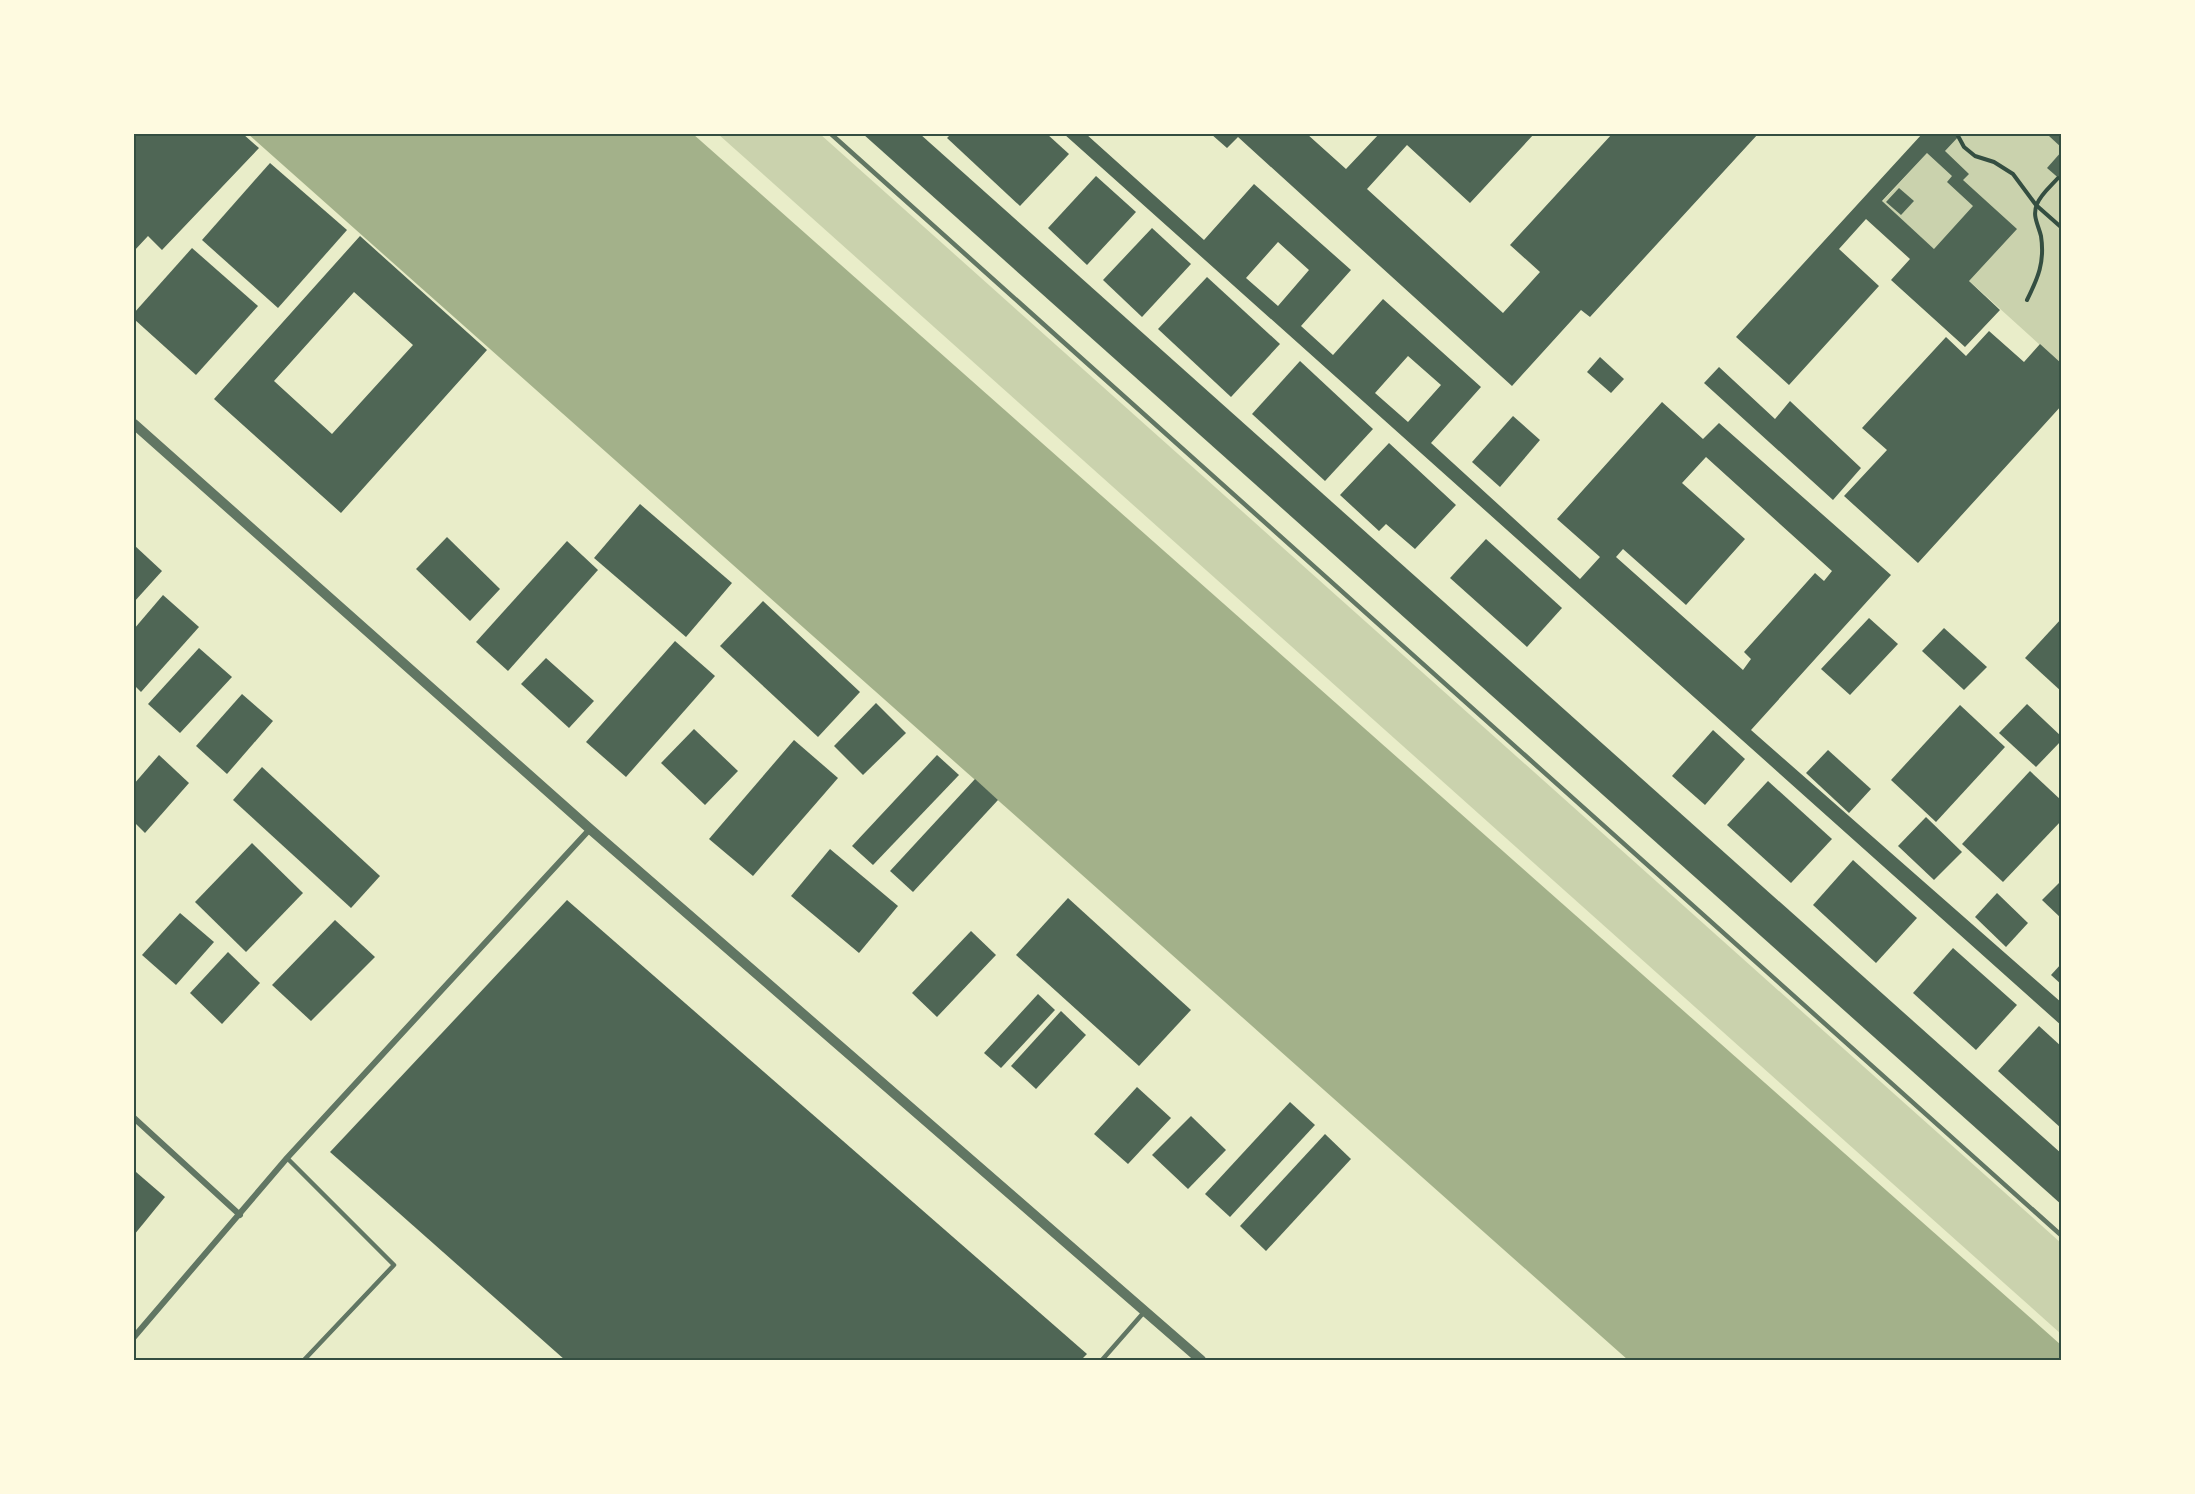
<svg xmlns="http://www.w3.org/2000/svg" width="2195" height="1494" viewBox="0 0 2195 1494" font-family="'Fira Sans',sans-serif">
  <rect width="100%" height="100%" fill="#e9edc9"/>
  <!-- green -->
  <g fill="#cad2ad">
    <polygon points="718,134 820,134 2061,1243 2061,1334"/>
    <polygon points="1961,134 2061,134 2061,364 1882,202 1927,153 1945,151"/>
  </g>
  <!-- water -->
  <polygon fill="#a3b18a" points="248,134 693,134 2061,1345 2061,1360 1628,1360"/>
  <!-- building -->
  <g fill="#4f6655" fill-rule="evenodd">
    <polygon points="134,134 243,134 259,148 162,250 148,236 134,251"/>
    <polygon points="863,134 920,134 2062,1154 2062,1205"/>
    <polygon points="951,134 1047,134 1069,154 1020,206 947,138"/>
    <path d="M1064,134H1086L1204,240L1254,184L1351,270L1301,326L1333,355L1383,299L1481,387L1431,443L1580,579L1600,557L1557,519L1662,402L1703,439L1719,423L1891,575L1751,730L2062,1003V1026ZM1278,242L1309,270L1278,306L1246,278ZM1408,356L1441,385L1408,422L1375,393ZM1706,457L1832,571L1824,581L1815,573L1744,652L1751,659L1743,670L1616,557L1623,549L1686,605L1745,539L1682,483Z"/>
    <polygon points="1211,134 1307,134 1346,169 1379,134 1534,134 1470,203 1407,145 1367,189 1503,313 1540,272 1510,245 1612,134 1758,134 1590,317 1581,310 1512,386 1238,137 1227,148"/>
    <path d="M1922,134H1961L1945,151L1969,174L1963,180L2017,229L1969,281L2000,310L1965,347L1891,280L1910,259L1866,219L1839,249L1879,286L1789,385L1736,337ZM1927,153L1952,176L1947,182L1973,206L1934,249L1882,201Z"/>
    <polygon points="2051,134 2062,134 2062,148 2049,136"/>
    <polygon points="2062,151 2062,181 2047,168"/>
    <polygon points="270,163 347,230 278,308 202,240"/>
    <polygon points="1096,176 1136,212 1087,265 1048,228"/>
    <polygon points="1899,188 1914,201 1901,215 1886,202"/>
    <polygon points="1152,228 1191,264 1142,317 1103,280"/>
    <path d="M360,236L487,350L341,513L214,399ZM354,292L413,345L332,434L274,381Z"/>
    <polygon points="192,248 258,306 196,375 134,319 134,313"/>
    <polygon points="1207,277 1280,344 1231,397 1158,329"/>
    <polygon points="1989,331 2024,362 2040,344 2062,364 2062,405 1918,563 1844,496 1887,450 1862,428 1946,337 1966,356"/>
    <polygon points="1600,357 1624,379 1611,393 1587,372"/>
    <polygon points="1300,361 1373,429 1325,481 1252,414"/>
    <polygon points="1719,367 1775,419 1790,401 1861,468 1833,500 1704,383"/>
    <polygon points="1513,416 1540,440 1500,487 1472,462"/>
    <polygon points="1389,443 1456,505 1415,549 1386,524 1379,531 1340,495"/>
    <polygon points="640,504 732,583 686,637 594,558"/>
    <polygon points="447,537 500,589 470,621 416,569"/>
    <polygon points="1486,539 1562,608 1527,647 1450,578"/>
    <polygon points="567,541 598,570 508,671 476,642"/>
    <polygon points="134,545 162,571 134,602"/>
    <polygon points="163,595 199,627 141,692 134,685 134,629"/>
    <polygon points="763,601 860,692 818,737 720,646"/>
    <polygon points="1869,618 1898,644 1850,695 1821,669"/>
    <polygon points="2062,618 2062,692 2025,658"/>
    <polygon points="1944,628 1987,667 1964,690 1922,651"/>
    <polygon points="675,641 715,676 626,777 586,742"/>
    <polygon points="199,648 232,677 180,733 148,704"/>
    <polygon points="546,658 594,701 569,728 521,684"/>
    <polygon points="242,694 273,721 227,774 196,746"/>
    <polygon points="876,703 906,733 863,775 834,746"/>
    <polygon points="2027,704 2062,737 2062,740 2036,767 1999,733"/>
    <polygon points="1960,705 2005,747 1936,822 1891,780"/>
    <polygon points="694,729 738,771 705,805 661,763"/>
    <polygon points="1713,730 1745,759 1705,805 1672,776"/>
    <polygon points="794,740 838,778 753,876 709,839"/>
    <polygon points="1828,750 1871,789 1849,813 1806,773"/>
    <polygon points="159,755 189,783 145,833 134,822 134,784"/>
    <polygon points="937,755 959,775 873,865 852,846"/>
    <polygon points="262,767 380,876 351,908 233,800"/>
    <polygon points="2030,771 2062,801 2062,820 2003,882 1962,844"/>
    <polygon points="975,779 998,800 913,892 890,871"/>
    <polygon points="1768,781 1832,839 1791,883 1727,825"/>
    <polygon points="1926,817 1962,852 1934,880 1898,846"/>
    <polygon points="252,843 303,893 246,952 195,902"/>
    <polygon points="830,849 898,906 859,953 791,896"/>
    <polygon points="1853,860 1917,918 1876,963 1813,905"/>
    <polygon points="2062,880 2062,919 2042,900"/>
    <polygon points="1997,893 2028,923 2006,947 1975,917"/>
    <polygon points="1068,898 1191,1010 1139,1066 1016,955"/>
    <polygon points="567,900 1087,1354 1081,1360 565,1360 330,1152"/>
    <polygon points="180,913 214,942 176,985 142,955"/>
    <polygon points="335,920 375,957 311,1021 272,985"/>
    <polygon points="971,931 996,955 937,1017 912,993"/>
    <polygon points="1953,948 2017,1005 1976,1050 1913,993"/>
    <polygon points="228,952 260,983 222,1024 190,993"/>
    <polygon points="2062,963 2062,985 2051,975"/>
    <polygon points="1038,994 1055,1010 1001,1068 984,1053"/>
    <polygon points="1061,1011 1086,1035 1036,1089 1011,1066"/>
    <polygon points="2039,1026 2062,1047 2062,1129 1998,1071"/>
    <polygon points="1137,1087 1171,1118 1128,1164 1094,1134"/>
    <polygon points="1290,1102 1315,1125 1230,1217 1205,1194"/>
    <polygon points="1191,1116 1226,1150 1188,1189 1152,1155"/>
    <polygon points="1325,1134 1351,1159 1266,1251 1240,1226"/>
    <polygon points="136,1172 165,1197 134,1235 134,1175"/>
  </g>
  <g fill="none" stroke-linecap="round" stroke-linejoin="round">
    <!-- path -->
    <g stroke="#344e41" stroke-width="4">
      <polyline points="1957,134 1964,147 1975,156 1994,162 2013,174 2036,205 2062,228"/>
      <path d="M2027,300C2038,278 2045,262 2041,236C2038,224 2032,216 2037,204C2041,194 2051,186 2058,178"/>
    </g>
    <!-- service -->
    <g stroke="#617663" stroke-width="4.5">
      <polyline points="831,134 2062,1236"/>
      <polyline points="287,1158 394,1265 304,1360"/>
      <polyline points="1102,1360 1145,1311"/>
    </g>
    <!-- minor -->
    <g stroke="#617663" stroke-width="6">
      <polyline points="134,1118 240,1215"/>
      <polyline points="134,1337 287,1158 590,829"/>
    </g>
    <!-- tertiary -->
    <polyline stroke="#617663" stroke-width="10" points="134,424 590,829 1201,1360"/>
  </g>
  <!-- border -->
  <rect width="2195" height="1494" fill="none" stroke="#fefae0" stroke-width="270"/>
  <rect x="135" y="135" width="1925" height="1224" fill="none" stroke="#344e41" stroke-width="2"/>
</svg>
